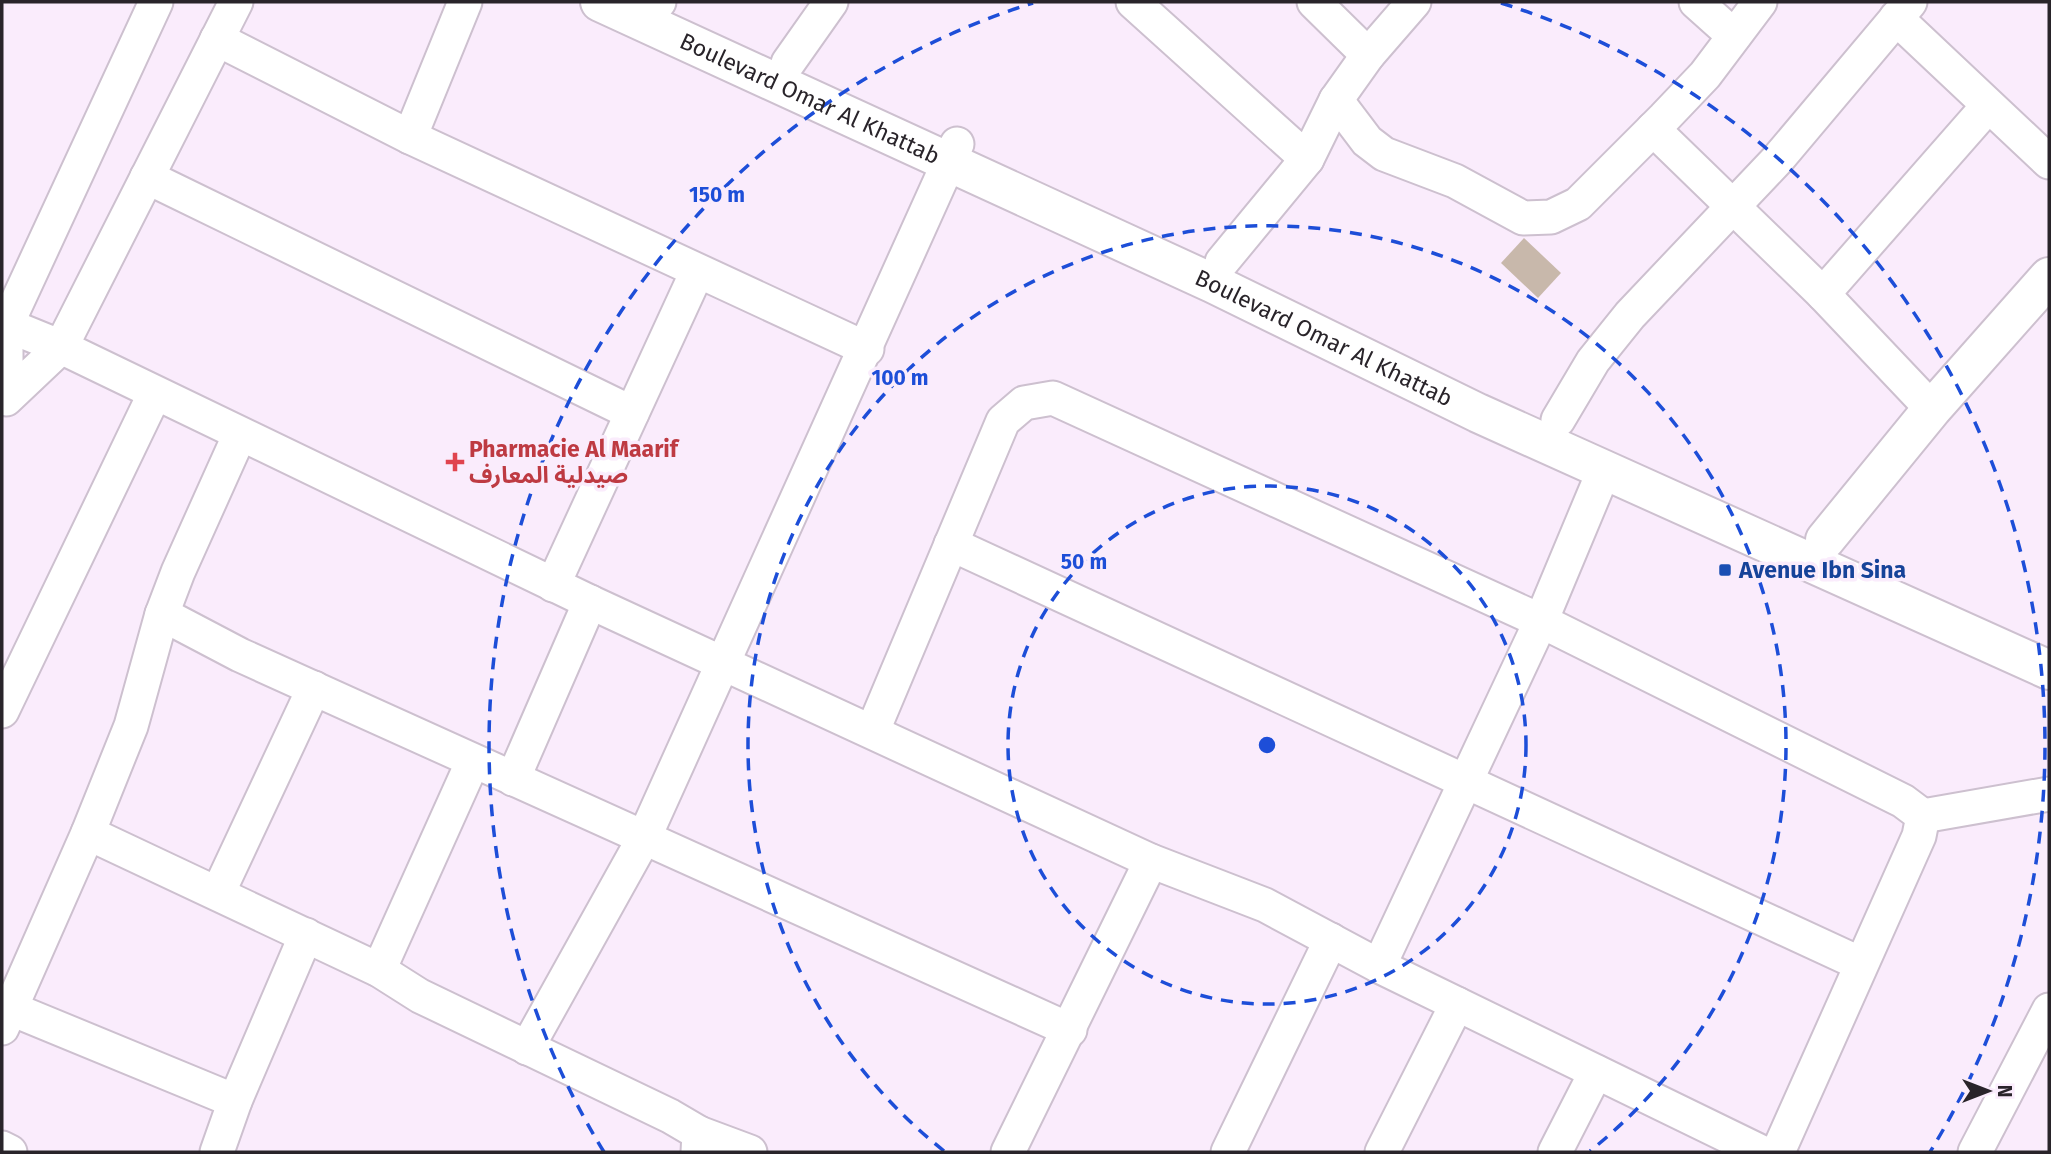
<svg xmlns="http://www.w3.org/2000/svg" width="2051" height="1154" viewBox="0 0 2051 1154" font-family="'Fira Sans','Noto Sans Arabic',sans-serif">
  <rect width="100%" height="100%" fill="#faecfc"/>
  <!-- building -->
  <polygon fill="#c8b8ab" points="1524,238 1561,273 1538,298 1501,263"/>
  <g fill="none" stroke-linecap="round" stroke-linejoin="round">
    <!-- minor casing -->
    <g stroke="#cdc0cf" stroke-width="37">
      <g id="minor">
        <polyline points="156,2 6,326 6,399 61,347 236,2"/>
        <polyline points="1133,2 1307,159"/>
        <polyline points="1314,2 1368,55"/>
        <polyline points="1696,2 1734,36"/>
        <polyline points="657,4 659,2"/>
        <polyline points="1896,18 2049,162"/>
        <polyline points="217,39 410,137 867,349"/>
        <polyline points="788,63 831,2"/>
        <polyline points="1336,100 1367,141 1384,154 1455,181 1523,218 1551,217 1578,204 1664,118 1705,75 1760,2"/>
        <polyline points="1653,129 1823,294 1932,409"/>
        <polyline points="410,137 465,2"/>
        <polyline points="147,177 632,413"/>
        <polyline points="1222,262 1307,159 1336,100 1368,55 1414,2"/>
        <polyline points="1823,294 1988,106"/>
        <polyline points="2,323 61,347 590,602 1151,861 1265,905 1379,966 1761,1152"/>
        <polyline points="1558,420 1593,361 1630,315 1777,160 1910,2"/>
        <polyline points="951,544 1861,964"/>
        <polyline points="553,585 697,272"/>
        <polyline points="162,614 240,655 1070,1030"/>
        <polyline points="2,711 155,393"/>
        <polyline points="873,730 1003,421 1024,403 1053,398 1541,621 1903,801 1923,816 1919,836 1778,1152"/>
        <polyline points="513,779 590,602"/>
        <polyline points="1923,816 2049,794"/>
        <polyline points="88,833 379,970 420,996 670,1116 699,1133 698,1152"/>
        <polyline points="218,893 314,688"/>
        <polyline points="1379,966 1541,621 1605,468"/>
        <polyline points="379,970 473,761"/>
        <polyline points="2,1005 235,1101"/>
        <polyline points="2,1028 88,833 131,726 162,614 178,572 240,434"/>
        <polyline points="527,1048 644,838 957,144"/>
        <polyline points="699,1133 750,1152"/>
        <polyline points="2,1148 10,1152"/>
        <polyline points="217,1152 235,1101 306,935"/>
        <polyline points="1008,1152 1151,861"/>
        <polyline points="1228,1152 1331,940"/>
        <polyline points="1382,1152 1457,1004"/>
        <polyline points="1555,1152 1596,1072"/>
        <polyline points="1975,1152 2049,1010"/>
      </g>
    </g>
    <!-- tertiary casing -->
    <g stroke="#cdc0cf" stroke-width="42">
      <g id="tertiary">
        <path id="s1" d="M600,2L1212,283L1478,413L2049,670"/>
        <polyline points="1825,540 1932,409 2049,277"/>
      </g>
    </g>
    <!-- minor -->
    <use href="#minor" stroke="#fff" stroke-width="33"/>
    <!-- tertiary -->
    <use href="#tertiary" stroke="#fff" stroke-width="38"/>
  </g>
  <!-- distance rings -->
  <g fill="none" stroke="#1d4ed8" stroke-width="3.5" stroke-dasharray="12 9">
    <circle cx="1267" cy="745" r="259"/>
    <path d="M944 1151A519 519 0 1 1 1590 1151"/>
    <path d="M604 1152A778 778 0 0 1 1033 3M1501 3A778 778 0 0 1 1930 1152"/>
  </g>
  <!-- markers -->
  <path fill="#e0444e" stroke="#faecfc" stroke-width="2.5" d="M451.5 451.5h7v7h7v7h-7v7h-7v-7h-7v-7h7z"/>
  <rect fill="#1a4fb4" stroke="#faecfc" stroke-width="2.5" x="1718" y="563" width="14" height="14" rx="3.5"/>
  <g text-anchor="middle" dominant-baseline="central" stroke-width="7" stroke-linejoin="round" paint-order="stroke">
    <!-- street labels -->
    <g font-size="23" fill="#29242a" stroke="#faecfc">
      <text stroke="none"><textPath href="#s1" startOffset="231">Boulevard Omar Al Khattab</textPath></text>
      <text stroke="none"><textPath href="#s1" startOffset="798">Boulevard Omar Al Khattab</textPath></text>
    </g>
    <!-- health labels -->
    <g font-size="23" font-weight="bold" fill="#be3a42" stroke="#faecfc" text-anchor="start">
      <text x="469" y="449">Pharmacie Al Maarif<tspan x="469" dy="26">صيدلية المعارف</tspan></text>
    </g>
    <!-- transit labels -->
    <g font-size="23" font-weight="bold" fill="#164399" stroke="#faecfc" text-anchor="start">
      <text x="1739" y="570">Avenue Ibn Sina</text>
    </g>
  </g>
  <circle cx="1267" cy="745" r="10" fill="#1d4ed8" stroke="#faecfc" stroke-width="3.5"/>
  <g font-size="21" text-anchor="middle" font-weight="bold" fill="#1d4ed8" stroke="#faecfc" stroke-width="7" stroke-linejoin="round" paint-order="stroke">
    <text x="717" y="202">150 m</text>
    <text x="900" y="385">100 m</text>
    <text x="1084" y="569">50 m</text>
  </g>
  <!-- border -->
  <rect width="2051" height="1154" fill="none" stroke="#29242a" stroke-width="7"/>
  <!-- north arrow -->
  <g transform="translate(1988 1091) rotate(90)" stroke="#faecfc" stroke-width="5" paint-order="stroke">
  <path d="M0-5L12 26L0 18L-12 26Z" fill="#29242a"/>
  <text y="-10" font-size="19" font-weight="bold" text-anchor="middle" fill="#29242a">N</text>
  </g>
</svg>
